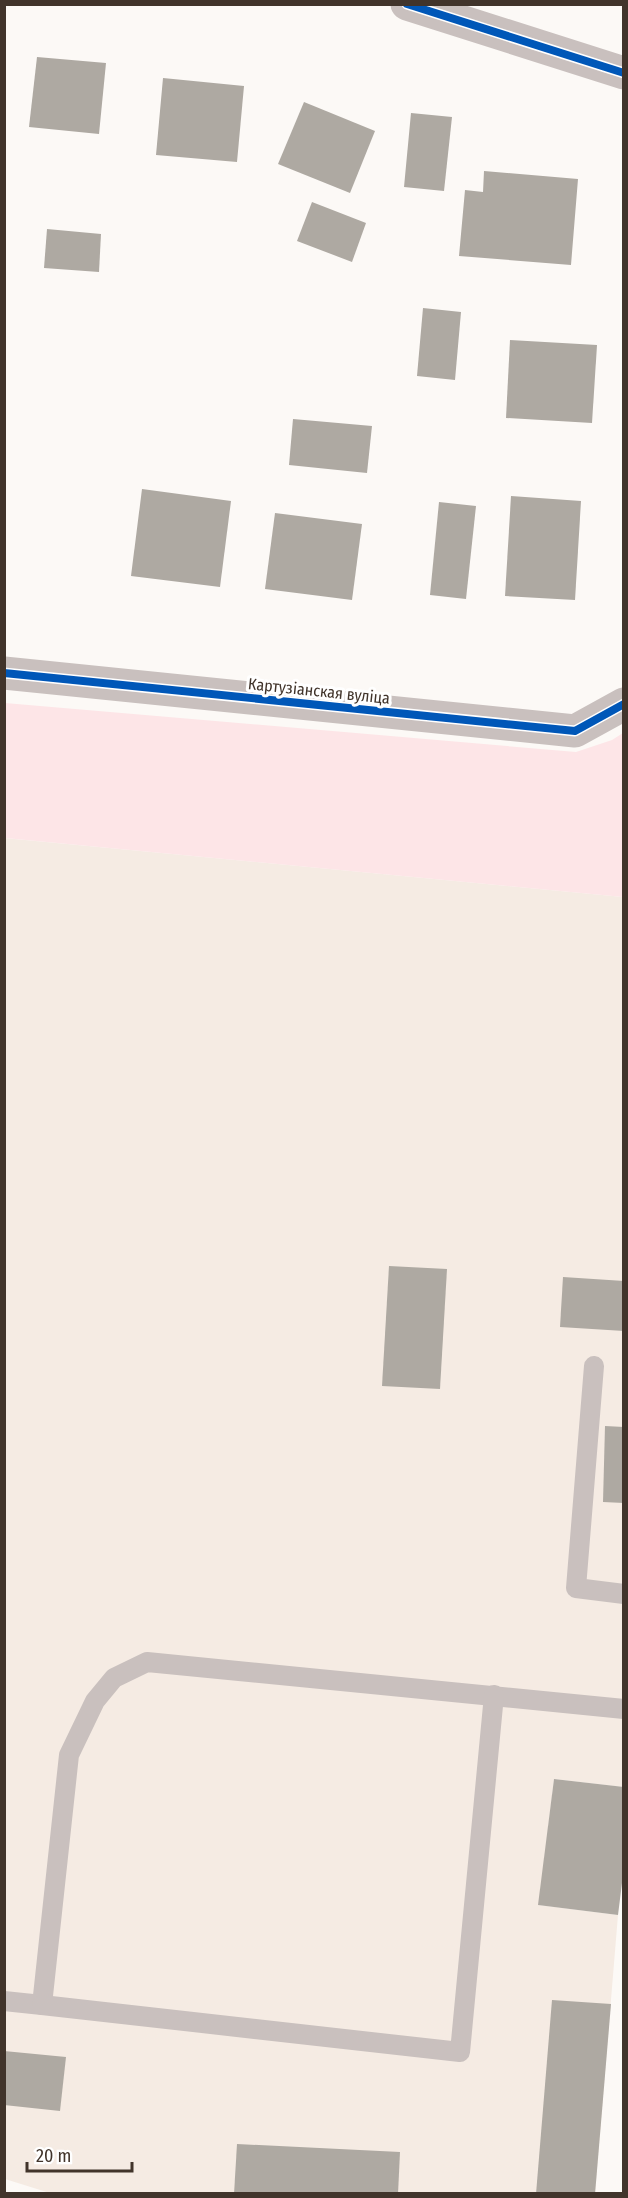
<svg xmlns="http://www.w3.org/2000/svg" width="628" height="2198" viewBox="0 0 628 2198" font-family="'Fira Sans Condensed',sans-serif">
  <rect width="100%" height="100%" fill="#fcf9f6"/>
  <!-- built -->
  <polygon fill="#f5ebe3" points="4,838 623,897 623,1787 554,1779 539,1905 618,1915 595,2193 53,2194 5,2179"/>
  <!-- green -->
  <polygon fill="#fde5e7" points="5,703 576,752 612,740 623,733 623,897 5,838"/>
  <!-- building -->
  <g fill="#aea9a2">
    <polygon points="37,57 106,63 99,134 29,127"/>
    <polygon points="163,78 244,86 237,162 156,155"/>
    <polygon points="304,102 375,131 350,193 278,164"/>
    <polygon points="411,113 452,117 444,191 404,187"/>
    <polygon points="484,171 578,179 571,265 459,256 465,190 483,192"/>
    <polygon points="312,202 366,223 352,262 297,241"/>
    <polygon points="47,229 101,234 99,272 44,268"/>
    <polygon points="423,308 461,312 455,380 417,376"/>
    <polygon points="510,340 597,345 592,423 506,418"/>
    <polygon points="293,419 372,426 367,473 289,465"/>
    <polygon points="142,489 231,501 220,587 131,576"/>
    <polygon points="511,496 581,501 575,600 505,596"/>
    <polygon points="439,502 476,506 466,599 430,595"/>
    <polygon points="275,513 362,524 352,600 265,589"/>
    <polygon points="389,1266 447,1269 440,1389 382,1386"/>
    <polygon points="563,1277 624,1281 624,1331 560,1327"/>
    <polygon points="605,1426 624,1427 624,1503 603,1502"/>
    <polygon points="554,1779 624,1787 624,1867 618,1915 538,1905"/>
    <polygon points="552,2000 611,2004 595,2194 536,2194"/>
    <polygon points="4,2051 66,2057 60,2111 4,2105"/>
    <polygon points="237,2144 400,2152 398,2194 234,2194"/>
  </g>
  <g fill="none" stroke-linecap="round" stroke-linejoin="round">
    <!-- lane -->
    <g stroke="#c9c0be" stroke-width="20">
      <polyline points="594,1366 576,1588 624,1594"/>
      <polyline points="4,2001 42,2005 69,1755 95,1701 114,1678 147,1662 624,1709"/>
      <polyline points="42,2005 460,2052 494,1695"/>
    </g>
    <!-- street -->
    <g stroke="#c9c0be" stroke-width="33">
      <polyline points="407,4 624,73"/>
      <polyline points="4,673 575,731 624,704"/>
    </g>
    <!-- cycleway casing -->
    <g stroke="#fff" stroke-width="11">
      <g id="cycleway">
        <polyline points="407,4 624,73"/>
        <polyline points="4,673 575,731 624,704"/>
      </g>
    </g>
    <!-- cycleway -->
    <use href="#cycleway" stroke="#0057b8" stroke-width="8"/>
  </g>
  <g text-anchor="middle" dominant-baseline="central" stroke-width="6" stroke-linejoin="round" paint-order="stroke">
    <!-- street labels -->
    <g font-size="16" fill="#41342b" stroke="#fff">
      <text transform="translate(319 691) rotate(6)">Картузіанская вуліца</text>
    </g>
  </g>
  <!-- border -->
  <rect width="628" height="2198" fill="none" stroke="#41342b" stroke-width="12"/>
  <!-- scale -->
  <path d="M27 2162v9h105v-9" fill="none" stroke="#41342b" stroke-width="3"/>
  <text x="36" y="2162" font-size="18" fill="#41342b" stroke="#ffffff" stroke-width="4.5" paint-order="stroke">20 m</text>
</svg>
